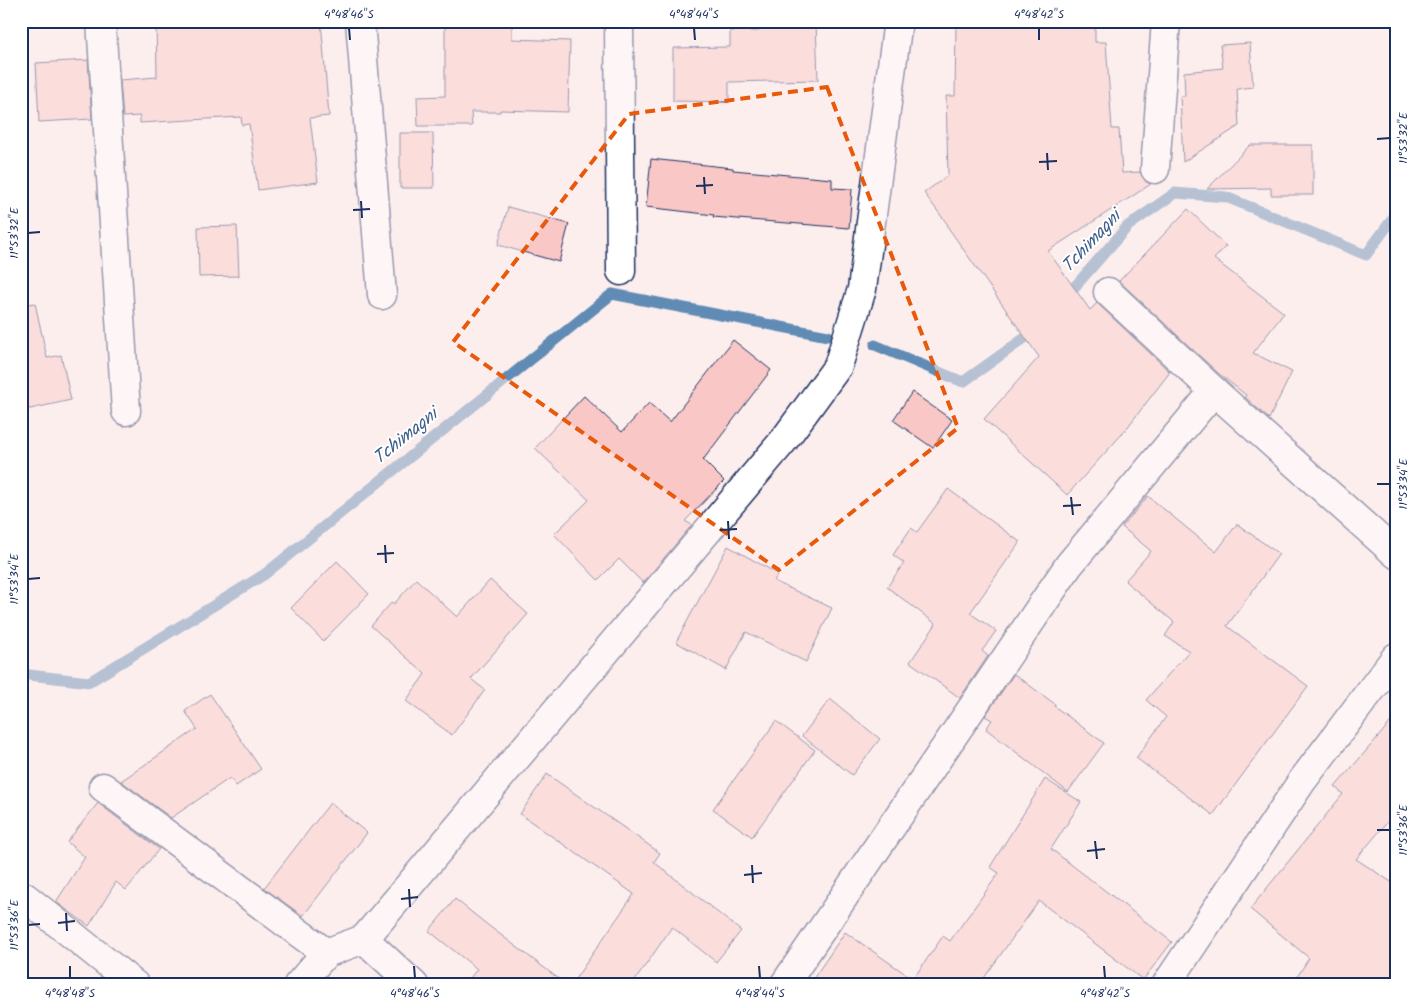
<svg xmlns="http://www.w3.org/2000/svg" width="1417" height="1006" viewBox="0 0 1417 1006" font-family="Kalam,sans-serif">
  <rect width="100%" height="100%" fill="#fdeeee"/>
  <filter id="ink" filterUnits="userSpaceOnUse"><feTurbulence type="fractalNoise" baseFrequency=".02" numOctaves="2"/><feDisplacementMap in="SourceGraphic" scale="10" xChannelSelector="R" yChannelSelector="G"/><feConvolveMatrix kernelMatrix="1 2 1 2 8 2 1 2 1" color-interpolation-filters="sRGB"/></filter>
  <g filter="url(#ink)">
    <g fill="none" stroke-linecap="round" stroke-linejoin="round">
      <!-- stream -->
      <g stroke="#618bb4" stroke-width="11">
        <polyline points="1064,299 1128,226 1175,193 1226,197 1366,255 1396,214"/>
        <polyline points="875,345 963,382 1036,330"/>
        <polyline points="21,674 89,682 265,574 612,294 828,336"/>
      </g>
    </g>
    <!-- building -->
    <g fill="#f9c8c6" stroke="#1b2f5e">
      <polygon points="156,21 321,21 329,116 310,118 318,182 258,190 249,124 242,125 241,117 140,123 140,116 123,117 120,80 157,77"/>
      <polygon points="445,21 512,21 512,39 570,41 568,112 500,110 500,112 471,112 472,126 418,126 417,97 445,96"/>
      <polygon points="816,21 818,80 729,82 729,102 673,101 673,48 730,47 730,31 759,31 759,22"/>
      <polygon points="956,21 1095,21 1095,42 1106,42 1112,129 1119,129 1122,173 1140,172 1146,182 1151,184 1048,251 1090,310 1097,303 1170,372 1123,433 1067,495 984,419 1039,357 947,226 948,225 924,193 948,175 946,96 955,96"/>
      <polygon points="1250,43 1253,87 1237,89 1239,126 1183,162 1180,96 1185,96 1184,72 1223,68 1220,45"/>
      <polygon points="88,60 92,119 39,122 36,63"/>
      <polygon points="400,133 433,133 434,188 400,188"/>
      <polygon points="1250,145 1313,145 1313,195 1271,195 1271,188 1207,189"/>
      <polygon points="651,159 733,168 733,170 832,179 832,188 852,189 849,228 713,217 714,215 646,207"/>
      <polygon points="508,207 569,224 559,262 498,245"/>
      <polygon points="1188,209 1226,246 1214,259 1284,313 1253,353 1292,372 1269,419 1245,397 1246,395 1218,373 1119,281"/>
      <polygon points="237,226 239,276 199,277 198,227"/>
      <polygon points="35,303 47,358 61,355 71,400 21,411 21,305"/>
      <polygon points="733,340 771,370 703,460 724,481 685,521 692,525 643,583 619,559 598,580 554,534 589,500 535,448 584,396 622,432 649,403 670,422"/>
      <polygon points="912,392 952,420 933,448 893,420"/>
      <polygon points="948,489 1020,542 970,613 996,631 982,651 988,656 960,698 910,662 936,624 887,587 904,563 893,555 911,528 917,532"/>
      <polygon points="1148,496 1216,552 1237,524 1279,554 1227,626 1308,686 1213,815 1136,758 1166,717 1146,700 1189,651 1165,636 1174,622 1125,581 1151,551 1122,527"/>
      <polygon points="728,546 778,574 774,581 832,608 806,662 746,632 726,670 676,642"/>
      <polygon points="337,561 369,594 323,641 291,608"/>
      <polygon points="416,579 457,617 490,580 528,614 471,679 485,690 452,735 406,701 425,674 371,626 392,602 394,604"/>
      <polygon points="1014,674 1055,704 1054,706 1104,743 1068,792 986,729 992,720 985,716"/>
      <polygon points="210,694 261,769 236,786 230,778 171,818 121,781 197,729 185,711"/>
      <polygon points="830,699 880,739 852,775 802,736"/>
      <polygon points="1396,716 1396,812 1356,859 1396,885 1396,985 1292,985 1309,958 1250,909 1343,794 1335,787"/>
      <polygon points="776,721 815,750 752,837 713,809"/>
      <polygon points="547,774 660,853 654,862 741,931 716,962 672,927 632,985 571,985 634,894 520,814"/>
      <polygon points="1045,779 1081,802 1051,849 1172,942 1143,980 1039,901 979,985 809,985 845,932 913,979 943,936 950,941 999,873 990,867"/>
      <polygon points="98,803 159,849 126,890 116,882 89,926 56,902 85,857 67,842"/>
      <polygon points="330,803 367,833 303,916 264,888"/>
      <polygon points="455,899 489,926 567,985 465,985 477,969 429,931"/>
    </g>
    <g fill="none" stroke-linecap="round" stroke-linejoin="round">
      <!-- minor casing -->
      <g stroke="#1b2f5e" stroke-width="31">
        <g id="minor">
          <polyline points="101,21 126,411"/>
          <polyline points="360,21 382,295"/>
          <polyline points="619,21 621,271"/>
          <polyline points="1155,169 1166,21"/>
          <polyline points="1108,292 1214,391 1396,554"/>
          <polyline points="103,787 326,953 364,939 414,985"/>
          <polyline points="25,897 135,985"/>
          <polyline points="364,939 784,440 838,366 862,289 898,21"/>
          <polyline points="298,985 326,953"/>
          <polyline points="784,985 1069,565 1214,391"/>
          <polyline points="1166,985 1302,781 1396,657"/>
        </g>
      </g>
      <!-- minor -->
      <use href="#minor" stroke="#fff" stroke-width="28"/>
    </g>
  </g>
  <!-- marked area -->
  <path d="M0 0H1417V1006H0ZM827,87L958,428L779,570L453,342L629,114Z" fill="#fdeeee" fill-opacity=".55" fill-rule="evenodd"/>
  <path fill="none" stroke="#e8590c" stroke-width="4" stroke-dasharray="10 6" stroke-linejoin="round" d="M827,87L958,428L779,570L453,342L629,114Z"/>
  <!-- ticks -->
  <path fill="none" stroke="#1b2f5e" stroke-width="2" d="M349,28L350,40M694,28L695,40M1039,28V40M1377,139L1390,138M1047,153L1048,170M1039,162L1057,161M704,177L705,194M696,186L713,185M361,201L362,218M353,210L370,209M28,233L40,232M1377,484H1390M1071,497L1073,515M1063,506L1081,505M728,521L729,539M720,530L737,529M385,545L386,563M377,554L394,553M28,579L40,578M1377,830H1390M1095,841L1097,859M1087,851L1105,849M752,865L753,883M744,875L762,873M409,889L410,907M401,899L418,897M66,913L67,931M58,923L75,921M28,925L40,924M70,966V978M414,966L415,978M759,966L760,978M1104,966L1105,978"/>
  <g text-anchor="middle" dominant-baseline="central" stroke-width="4" stroke-linejoin="round" paint-order="stroke">
    <!-- water labels -->
    <g font-size="18" font-style="italic" fill="#3e5d89" stroke="#fff">
      <text transform="translate(1092 242) rotate(-47)">Tchimagni</text>
      <text transform="translate(406 437) rotate(-39)">Tchimagni</text>
    </g>
  </g>
  <!-- margin -->
  <rect width="1417" height="1006" fill="none" stroke="#fff" stroke-width="55"/>
  <rect x="28" y="28" width="1362" height="950" fill="none" stroke="#1b2f5e" stroke-width="2"/>
  <g font-size="12" text-anchor="middle" fill="#1b2f5e">
    <text x="349" y="18">4°48'46"S</text>
    <text x="694" y="18">4°48'44"S</text>
    <text x="1039" y="18">4°48'42"S</text>
    <text transform="translate(1403 138) rotate(-90)" y="4">11°53'32"E</text>
    <text transform="translate(14 233) rotate(-90)" y="4">11°53'32"E</text>
    <text transform="translate(1403 484) rotate(-90)" y="4">11°53'34"E</text>
    <text transform="translate(14 579) rotate(-90)" y="4">11°53'34"E</text>
    <text transform="translate(1403 830) rotate(-90)" y="4">11°53'36"E</text>
    <text transform="translate(14 925) rotate(-90)" y="4">11°53'36"E</text>
    <text x="70" y="997">4°48'48"S</text>
    <text x="415" y="997">4°48'46"S</text>
    <text x="760" y="997">4°48'44"S</text>
    <text x="1105" y="997">4°48'42"S</text>
  </g>
</svg>
